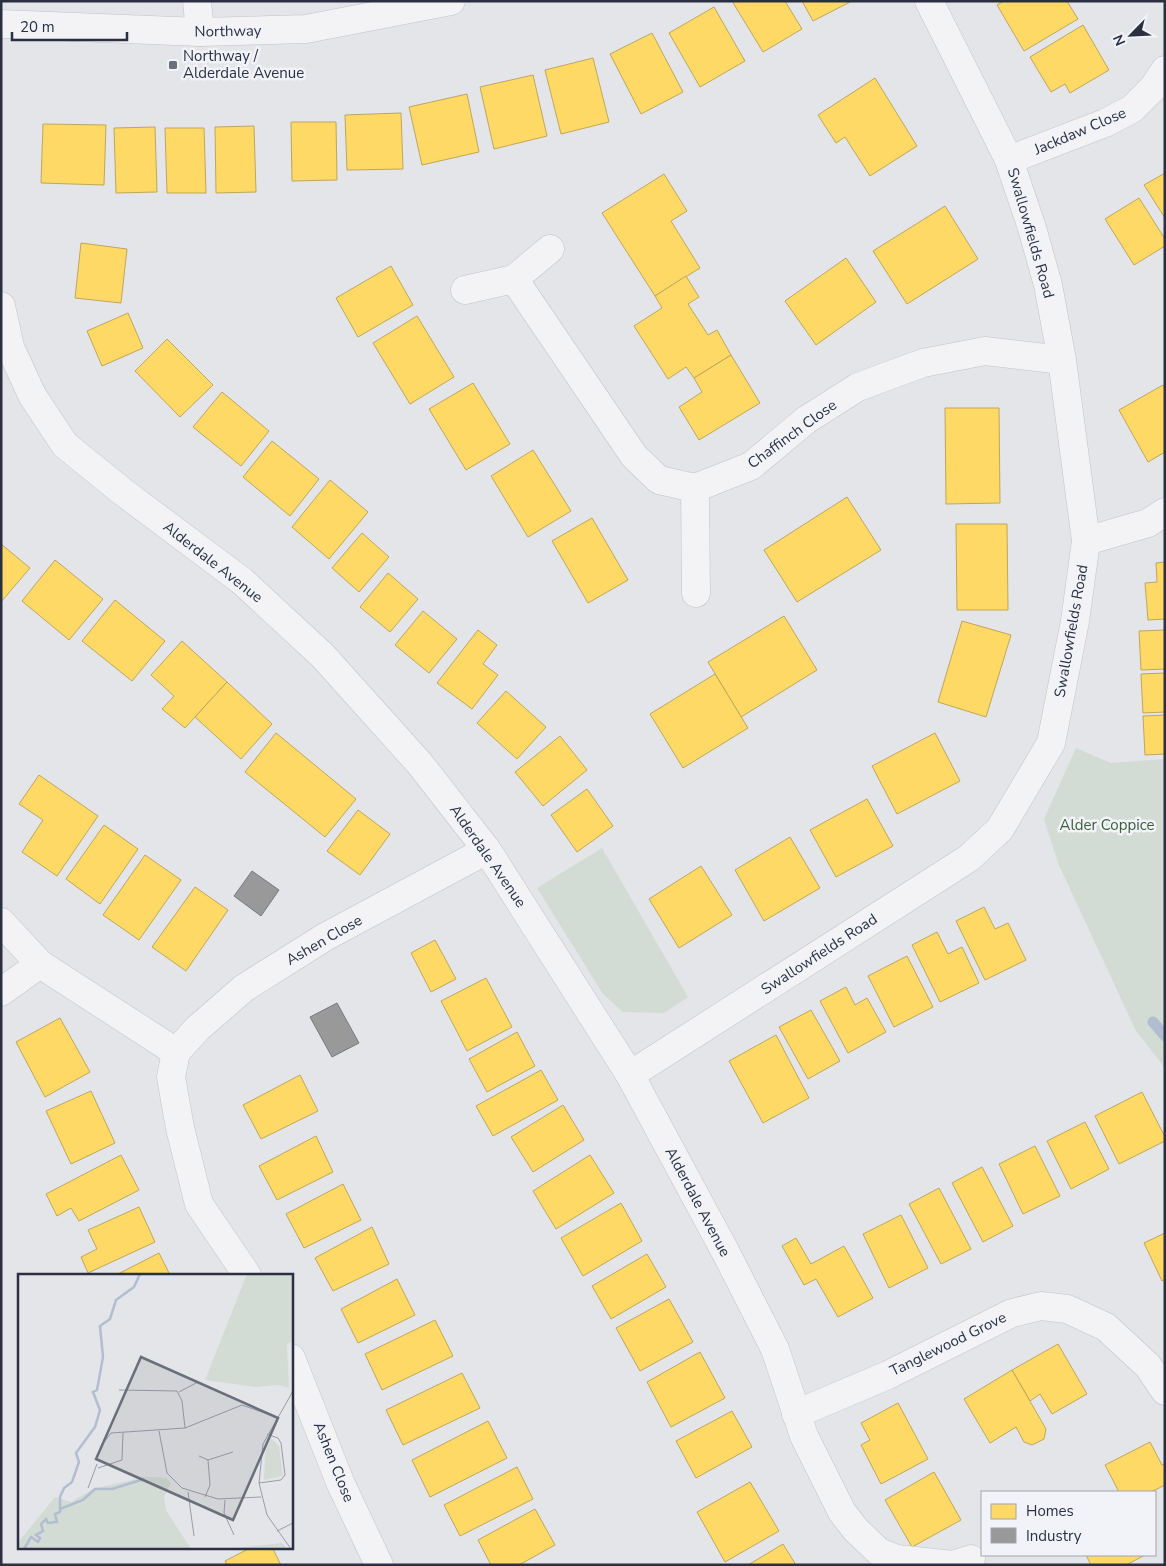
<svg xmlns="http://www.w3.org/2000/svg" width="1166" height="1566" viewBox="0 0 1166 1566" font-family="'Nunito Sans',sans-serif">
  <rect width="100%" height="100%" fill="#e4e5e8"/>
  <!-- green -->
  <g fill="#d3dcd4">
    <polygon points="1076,748 1111,763 1165,759 1165,1068 1136,1031 1058,863 1044,819"/>
    <polygon points="602,848 688,997 664,1013 623,1012 603,994 537,888"/>
  </g>
  <!-- homes -->
  <g fill="#ffd966" stroke="#bfa65b">
    <polygon points="732,1 785,1 802,29 763,52"/>
    <polygon points="802,1 852,1 813,21"/>
    <polygon points="1004,1 1067,1 1078,19 1024,51 997,5"/>
    <polygon points="714,7 745,61 700,87 669,33"/>
    <polygon points="1083,25 1109,70 1070,93 1065,84 1051,92 1030,57"/>
    <polygon points="652,33 683,92 641,114 610,54"/>
    <polygon points="593,58 609,122 561,134 545,70"/>
    <polygon points="533,75 547,136 494,149 480,87"/>
    <polygon points="875,78 917,146 870,176 845,137 836,143 818,115"/>
    <polygon points="467,94 479,152 422,165 409,107"/>
    <polygon points="401,113 403,169 347,170 345,115"/>
    <polygon points="291,122 336,122 337,180 292,181"/>
    <polygon points="43,124 106,125 104,185 41,183"/>
    <polygon points="254,126 256,192 216,193 215,127"/>
    <polygon points="155,127 157,192 116,193 114,128"/>
    <polygon points="165,128 204,128 206,193 167,193"/>
    <polygon points="1165,173 1165,218 1144,185"/>
    <polygon points="664,174 687,211 671,221 700,268 655,296 602,213"/>
    <polygon points="1139,198 1165,239 1165,246 1134,265 1105,219"/>
    <polygon points="945,206 978,259 907,304 873,251"/>
    <polygon points="81,243 127,249 121,303 75,298"/>
    <polygon points="846,258 876,302 816,345 785,301"/>
    <polygon points="391,266 413,305 358,337 336,298"/>
    <polygon points="686,276 699,297 688,304 708,335 717,330 731,355 694,378 686,367 668,379 634,326 662,308 655,296"/>
    <polygon points="128,313 143,348 102,366 87,331"/>
    <polygon points="417,316 454,377 410,404 373,343"/>
    <polygon points="167,339 213,385 180,417 135,371"/>
    <polygon points="731,355 760,403 699,440 679,407 702,392 694,378"/>
    <polygon points="473,383 510,444 466,470 429,409"/>
    <polygon points="1163,385 1165,389 1165,452 1148,462 1119,410"/>
    <polygon points="222,392 269,431 241,466 193,427"/>
    <polygon points="945,408 999,408 1000,503 946,504"/>
    <polygon points="272,441 319,479 290,516 243,477"/>
    <polygon points="533,450 571,511 528,537 491,476"/>
    <polygon points="330,480 368,512 329,559 292,527"/>
    <polygon points="847,497 881,550 797,602 764,550"/>
    <polygon points="592,518 628,580 588,603 552,541"/>
    <polygon points="956,524 1007,524 1008,610 957,610"/>
    <polygon points="362,533 389,557 359,592 332,568"/>
    <polygon points="1,544 30,568 1,602"/>
    <polygon points="55,560 103,599 69,640 22,601"/>
    <polygon points="1165,562 1165,619 1148,620 1145,583 1157,582 1156,563"/>
    <polygon points="388,573 418,599 390,632 360,607"/>
    <polygon points="115,600 165,641 132,681 82,641"/>
    <polygon points="423,611 457,639 429,673 395,645"/>
    <polygon points="784,616 817,670 741,717 708,662"/>
    <polygon points="962,621 1011,635 986,717 938,702"/>
    <polygon points="478,630 497,645 483,664 498,675 472,709 437,683"/>
    <polygon points="1165,630 1165,669 1141,670 1139,631"/>
    <polygon points="182,641 227,682 185,728 162,709 174,696 151,675"/>
    <polygon points="1165,673 1165,712 1143,713 1141,674"/>
    <polygon points="715,674 748,728 683,768 650,714"/>
    <polygon points="227,682 272,724 241,759 195,717"/>
    <polygon points="506,691 546,727 517,759 477,723"/>
    <polygon points="1165,715 1165,754 1145,755 1143,716"/>
    <polygon points="276,733 356,799 325,837 245,772"/>
    <polygon points="935,733 960,781 897,814 872,766"/>
    <polygon points="560,736 587,770 543,806 515,772"/>
    <polygon points="39,775 98,816 57,876 22,852 43,820 19,804"/>
    <polygon points="587,789 613,826 577,852 551,815"/>
    <polygon points="867,799 893,846 836,877 810,830"/>
    <polygon points="358,810 390,834 360,875 327,851"/>
    <polygon points="104,825 138,849 100,904 66,879"/>
    <polygon points="790,837 820,888 764,921 735,870"/>
    <polygon points="145,855 181,880 139,940 103,915"/>
    <polygon points="701,866 732,915 679,948 649,899"/>
    <polygon points="195,887 228,910 186,971 152,947"/>
    <polygon points="984,907 995,929 1008,923 1026,960 985,980 956,921"/>
    <polygon points="937,932 948,954 962,947 979,983 940,1002 912,945"/>
    <polygon points="435,940 456,979 431,992 411,953"/>
    <polygon points="907,956 933,1007 894,1027 868,976"/>
    <polygon points="486,978 512,1027 467,1051 441,1001"/>
    <polygon points="846,987 855,1005 867,998 886,1032 848,1053 820,1001"/>
    <polygon points="811,1010 840,1061 808,1079 779,1027"/>
    <polygon points="60,1018 90,1072 45,1097 16,1042"/>
    <polygon points="517,1032 535,1066 487,1092 469,1059"/>
    <polygon points="776,1035 809,1098 763,1123 729,1061"/>
    <polygon points="541,1070 558,1100 493,1136 476,1106"/>
    <polygon points="300,1075 318,1111 261,1139 243,1105"/>
    <polygon points="91,1091 115,1143 71,1164 46,1111"/>
    <polygon points="1142,1092 1165,1137 1165,1141 1119,1164 1095,1116"/>
    <polygon points="563,1105 584,1140 533,1172 511,1137"/>
    <polygon points="1085,1122 1109,1169 1071,1189 1047,1141"/>
    <polygon points="316,1136 333,1172 277,1200 259,1166"/>
    <polygon points="1035,1146 1060,1196 1023,1214 999,1164"/>
    <polygon points="121,1155 139,1190 79,1221 71,1208 57,1216 46,1194"/>
    <polygon points="590,1155 614,1193 556,1229 533,1191"/>
    <polygon points="982,1167 1013,1226 983,1242 952,1183"/>
    <polygon points="343,1184 361,1220 304,1248 286,1214"/>
    <polygon points="939,1188 971,1249 941,1264 909,1204"/>
    <polygon points="621,1203 642,1241 583,1276 561,1238"/>
    <polygon points="139,1207 155,1242 88,1273 81,1257 97,1249 88,1230"/>
    <polygon points="901,1215 928,1268 889,1288 863,1234"/>
    <polygon points="372,1227 389,1264 333,1291 315,1258"/>
    <polygon points="1165,1233 1165,1279 1162,1281 1144,1243"/>
    <polygon points="796,1238 811,1264 844,1246 873,1298 838,1317 816,1279 804,1285 782,1246"/>
    <polygon points="159,1253 170,1275 116,1275"/>
    <polygon points="647,1254 666,1287 611,1319 592,1286"/>
    <polygon points="397,1279 415,1315 358,1343 341,1309"/>
    <polygon points="669,1299 693,1342 640,1371 616,1328"/>
    <polygon points="435,1320 453,1356 382,1390 365,1354"/>
    <polygon points="1058,1344 1087,1394 1052,1414 1040,1394 1030,1401 1012,1370"/>
    <polygon points="700,1352 725,1398 671,1427 647,1382"/>
    <polygon points="1012,1370 1046,1429 1044,1439 1032,1445 1024,1442 1016,1427 990,1443 964,1399"/>
    <polygon points="462,1373 480,1408 403,1445 386,1410"/>
    <polygon points="898,1403 928,1459 881,1484 861,1445 870,1440 861,1423"/>
    <polygon points="732,1411 752,1447 696,1478 676,1441"/>
    <polygon points="488,1421 507,1458 430,1497 412,1460"/>
    <polygon points="1150,1442 1162,1465 1165,1464 1165,1485 1151,1492 1119,1492 1105,1465"/>
    <polygon points="517,1467 533,1499 460,1536 444,1505"/>
    <polygon points="934,1472 961,1520 912,1547 885,1500"/>
    <polygon points="750,1482 779,1531 725,1562 697,1512"/>
    <polygon points="535,1509 555,1545 519,1565 491,1565 478,1540"/>
    <polygon points="783,1544 796,1565 748,1565"/>
    <polygon points="252,1547 272,1547 281,1565 227,1565 225,1561"/>
    <polygon points="1086,1555 1145,1555 1126,1565 1091,1565"/>
  </g>
  <!-- industry -->
  <g fill="#999" stroke="#78797f">
    <polygon points="252,871 279,890 261,916 234,896"/>
    <polygon points="337,1003 359,1043 332,1057 310,1017"/>
  </g>
  <g fill="none" stroke-linecap="round" stroke-linejoin="round">
    <!-- stream -->
    <polyline stroke="#b3bdd2" stroke-width="11" points="1153,1022 1165,1036"/>
    <!-- minor casing -->
    <g stroke="#c2c3c6" stroke-width="29">
      <g id="minor">
        <polyline points="197,1 200,32"/>
        <polyline points="1,24 200,32 306,29 451,1"/>
        <polyline points="1009,160 1105,123 1132,109 1153,88 1165,70"/>
        <polyline points="514,279 634,456 659,480 695,488 696,593"/>
        <polyline points="465,290 514,279 550,249"/>
        <polyline points="1,306 10,347 32,395 65,445 123,492 242,581 323,656 420,764 487,850 630,1075 725,1251 775,1349 804,1436 842,1512 856,1530 879,1552 897,1559 953,1565 971,1559"/>
        <polyline points="695,488 751,466 806,420 858,387 923,363 985,351 1062,360"/>
        <polyline points="1086,541 1148,523 1165,512"/>
        <polyline points="1,922 40,964 176,1052"/>
        <polyline points="1,992 40,964"/>
        <polyline points="630,1075 969,858 1000,829 1051,743 1075,621 1086,541 1062,360 1048,285 1032,228 1009,160 929,1"/>
        <polyline points="247,1275 199,1204 180,1128 171,1077 176,1052 198,1028 244,988 325,937 487,850"/>
        <polyline points="291,1358 340,1482 379,1565"/>
        <polyline points="796,1414 888,1375 1012,1313 1041,1306 1067,1309 1106,1327 1148,1366 1165,1391"/>
      </g>
    </g>
    <!-- minor -->
    <use href="#minor" stroke="#f3f3f5" stroke-width="28"/>
  </g>
  <!-- markers -->
  <rect fill="#6b6f7c" stroke="#f2f3f8" stroke-width="2" x="168" y="60" width="10" height="10" rx="2.5"/>
  <g text-anchor="middle" dominant-baseline="central" stroke-width="5" stroke-linejoin="round" paint-order="stroke">
    <!-- street labels -->
    <g font-size="15" fill="#2a2f42" stroke="#f2f3f8">
      <text transform="translate(228 31) rotate(-1)">Northway</text>
      <text transform="translate(1080 131) rotate(-23)">Jackdaw Close</text>
      <text transform="translate(1031 233) rotate(74)">Swallowfields Road</text>
      <text transform="translate(792 434) rotate(-36)">Chaffinch Close</text>
      <text transform="translate(213 562) rotate(38)">Alderdale Avenue</text>
      <text transform="translate(1071 631) rotate(-80)">Swallowfields Road</text>
      <text transform="translate(488 856) rotate(55)">Alderdale Avenue</text>
      <text transform="translate(324 940) rotate(-30)">Ashen Close</text>
      <text transform="translate(819 954) rotate(-33)">Swallowfields Road</text>
      <text transform="translate(698 1202) rotate(62)">Alderdale Avenue</text>
      <text transform="translate(948 1344) rotate(-26)">Tanglewood Grove</text>
      <text transform="translate(334 1462) rotate(68)">Ashen Close</text>
    </g>
    <!-- poi labels -->
    <g font-size="15" fill="#2a2f42" stroke="#f2f3f8" text-anchor="start">
      <text x="183" y="56">Northway /<tspan x="183" dy="17">Alderdale Avenue</tspan></text>
    </g>
    <!-- park labels -->
    <g font-size="15" fill="#385d38" stroke="#f2f3f8">
      <text x="1107" y="825">Alder Coppice</text>
    </g>
  </g>
  <!-- overview -->
  <g transform="translate(18 1274)">
    <rect width="275" height="275" fill="#e4e5e8"/>
    <path d="M229,0H275V67L269,70L271,114L261,111L238,113L187,106ZM253,164L261,172L265,202L246,206L247,179ZM126,203L148,204L153,209L146,223L148,236L173,275H0L2,266L37,223L53,228L75,215ZM264,269L269,275H189L218,274Z" fill="#d3dcd4"/>
    <path fill="none" stroke="#b3bdd2" stroke-width="2.5" d="M42,235L65,226L77,215H94L126,205M6,275L13,263L20,268L22,264L18,261L25,257L23,250L28,245L30,249L39,248L37,240L42,238V223L46,214L54,208L61,188L58,179L77,153L82,136L75,118L79,116L85,83L82,52L92,45L98,26L116,13L122,0"/>
    <path fill="none" stroke="#9a9ca6" stroke-width="1" d="M101,116L159,117L164,127L167,154M161,118L180,108M141,157L149,199L164,214L200,225L243,223M86,168L93,159L167,154L224,131L258,143M181,182L190,186L215,178M80,194L104,186L105,159M241,209L263,206L267,201L263,169L260,164L249,160M70,214L79,190M170,218L176,262M187,223L192,211L190,186M207,226L206,239L216,261M259,257L275,249M273,275L249,241L241,209L245,170L275,117"/>
    <path fill="#6b6f7c" fill-opacity="0.15" stroke="#6b6f7c" stroke-width="2.5" d="M123,83L260,144L215,246L78,185Z"/>
    <rect width="275" height="275" fill="none" stroke="#2a2f42" stroke-width="2.5"/>
  </g>
  <!-- border -->
  <rect width="1166" height="1566" fill="none" stroke="#2a2f42" stroke-width="5"/>
  <!-- legend -->
  <rect x="981" y="1491" width="175" height="65" fill="#f2f3f8" stroke="#a2a5af"/>
  <rect x="991" y="1504" width="25" height="15" fill="#ffd966" stroke="#a2a5af"/>
  <text x="1026" y="1516" font-size="15" fill="#2a2f42">Homes</text>
  <rect x="991" y="1528" width="25" height="15" fill="#999999" stroke="#a2a5af"/>
  <text x="1026" y="1541" font-size="15" fill="#2a2f42">Industry</text>
  <!-- north arrow -->
  <g transform="translate(1131 35) rotate(246)" stroke="#f2f3f8" stroke-width="4" paint-order="stroke">
  <path d="M0-4L9 19L0 12L-9 19Z" fill="#2a2f42"/>
  <text y="-8" font-size="14" font-weight="bold" text-anchor="middle" fill="#2a2f42">N</text>
  </g>
  <!-- scale -->
  <path d="M12 32v8h115v-8" fill="none" stroke="#2a2f42" stroke-width="2.5"/>
  <text x="20" y="32" font-size="15" fill="#2a2f42" stroke="#f2f3f8" stroke-width="4" paint-order="stroke">20 m</text>
</svg>
